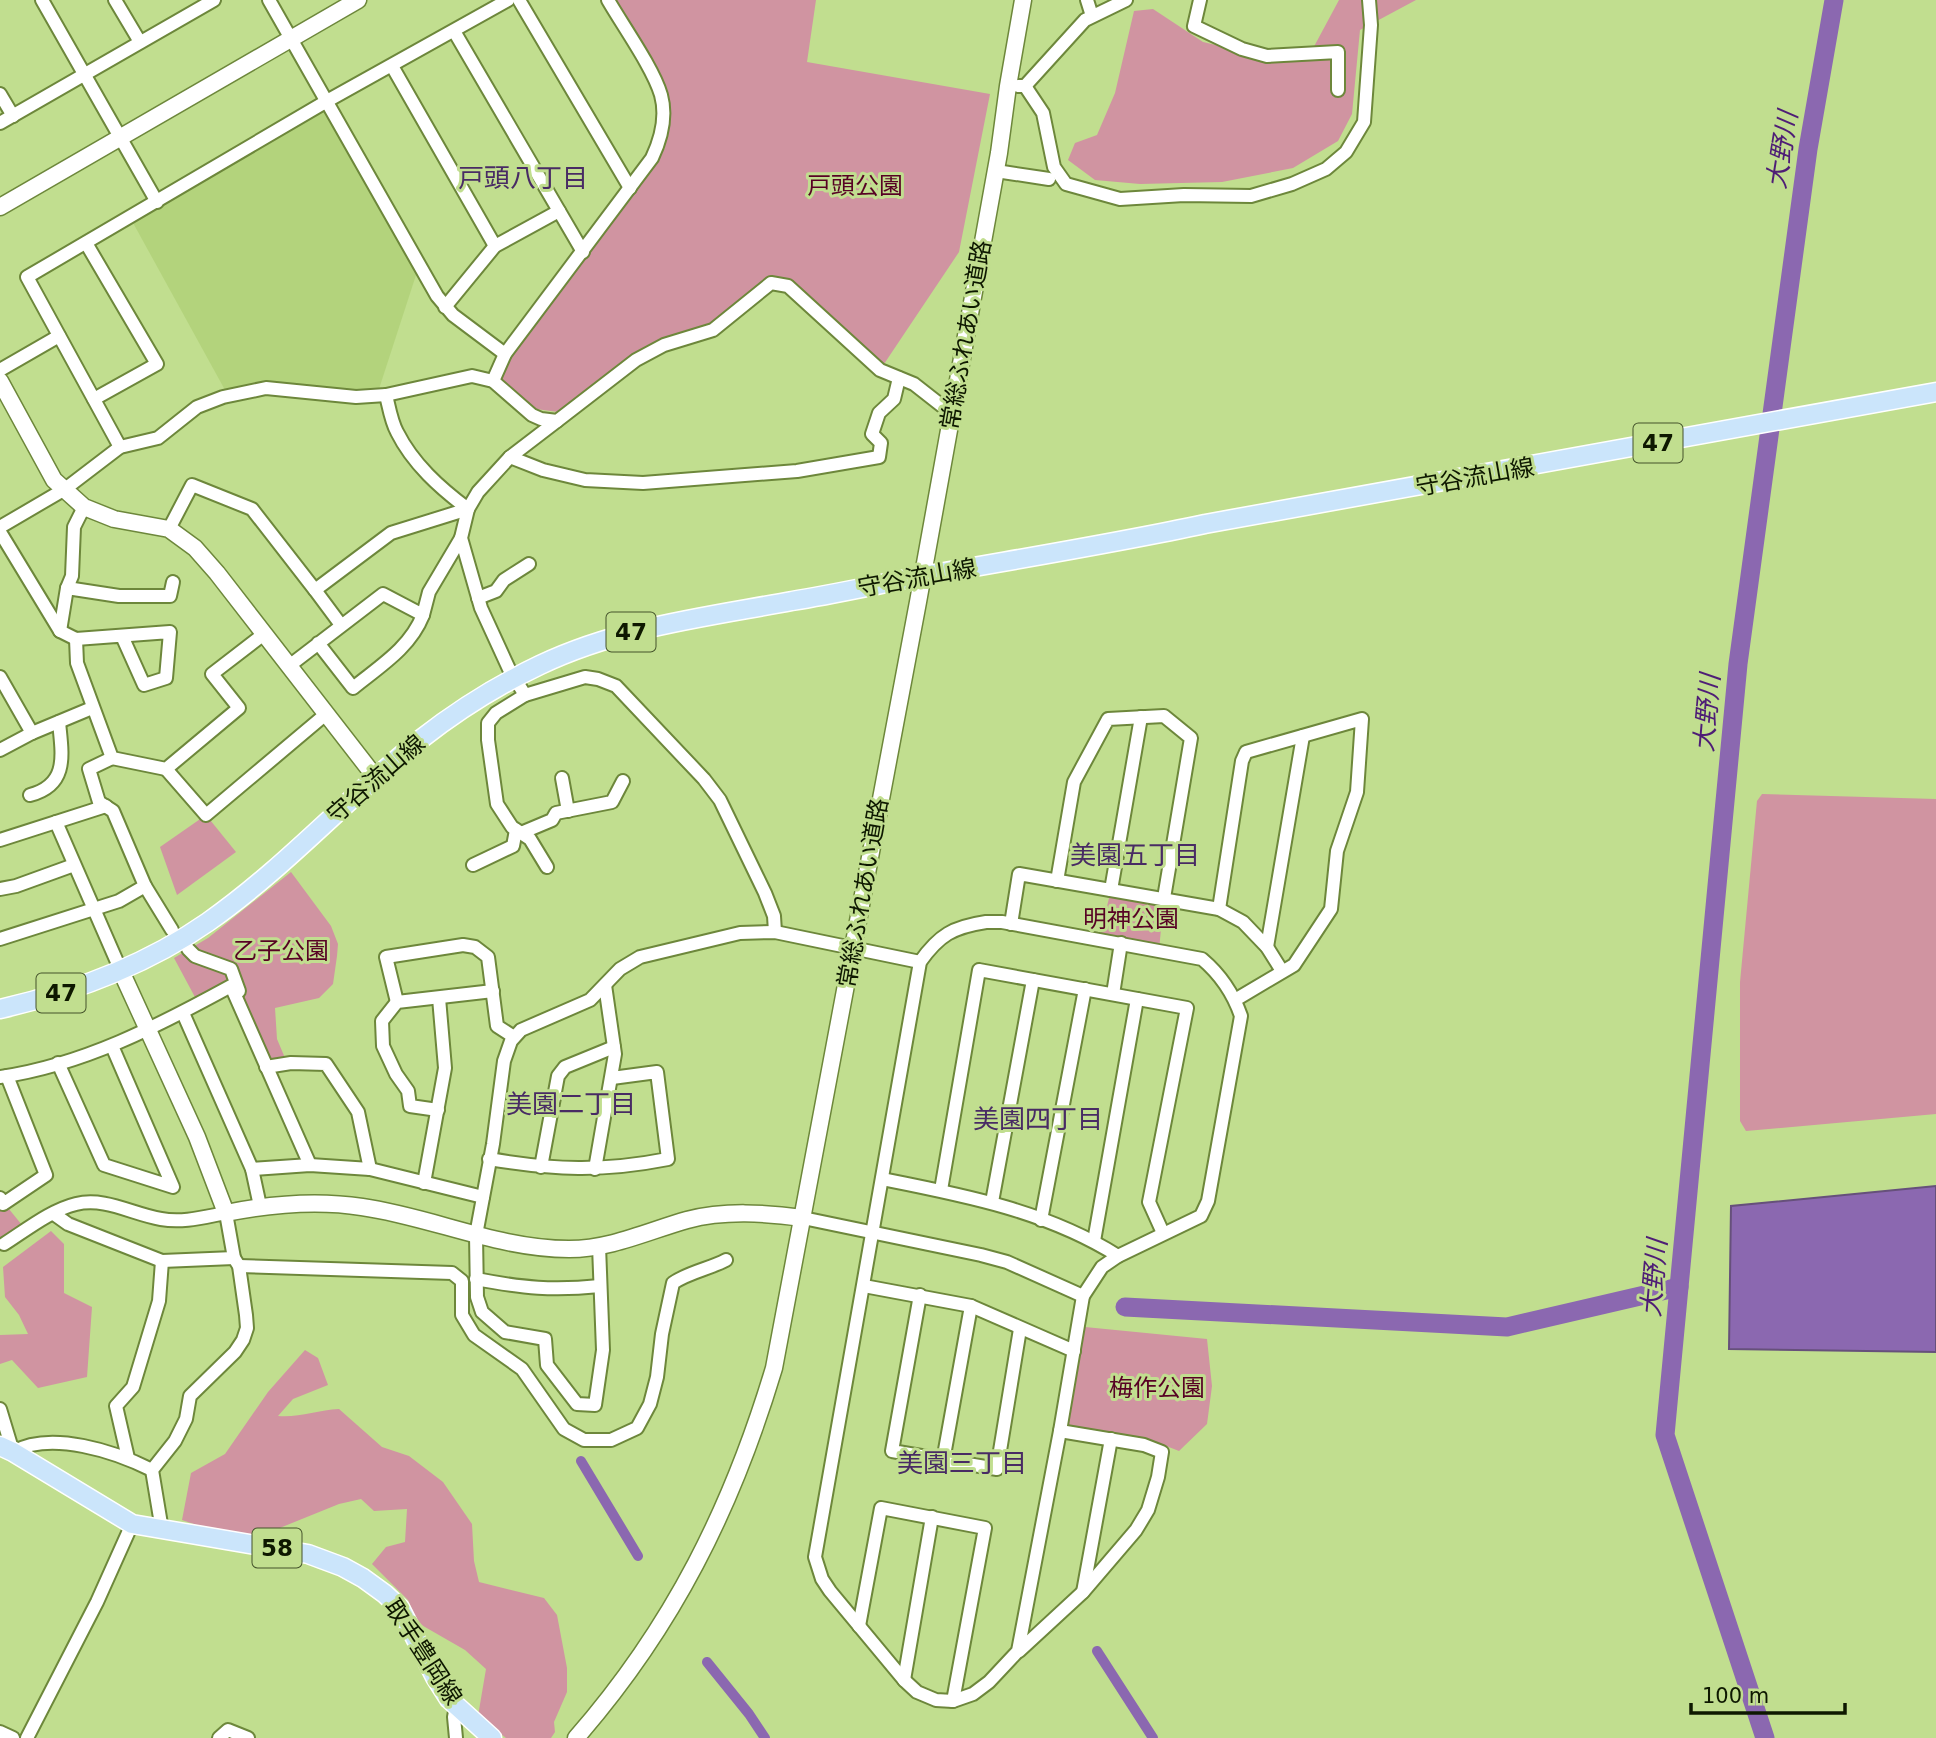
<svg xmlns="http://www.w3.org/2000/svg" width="1936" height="1738" viewBox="0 0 1936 1738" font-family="'DejaVu Sans','Noto Sans JP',sans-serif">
  <rect width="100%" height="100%" fill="#c1de8f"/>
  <!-- built -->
  <polygon fill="#b3d37c" points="326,108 417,272 378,392 225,390 132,221"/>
  <!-- green -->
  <g fill="#d094a1">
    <polygon points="614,0 816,0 807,62 990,94 959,252 882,367 775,279 708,328 645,348 558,412 536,409 501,379 510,355 630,199 665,148 667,101 661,78"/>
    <polygon points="1339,0 1416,0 1360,30 1352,114 1338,141 1293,168 1222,182 1140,184 1095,180 1068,160 1075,143 1097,135 1115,93 1134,11 1153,9 1203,42 1254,54 1310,54"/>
    <polygon points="1762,794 1936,799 1936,1114 1746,1131 1740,1121 1740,982 1757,801"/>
    <polygon points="206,815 236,852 177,895 160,847"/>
    <polygon points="291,872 331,926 338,944 337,956 333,984 319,998 275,1008 277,1039 285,1058 270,1062 231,980 196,999 174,958 208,938"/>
    <polygon points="1111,890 1164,898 1159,950 1099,939"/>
    <polygon points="0,1198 26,1230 4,1243 0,1238"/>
    <polygon points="51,1231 64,1244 64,1293 92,1307 87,1377 38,1388 12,1360 0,1364 0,1335 28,1334 19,1315 5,1297 3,1267"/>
    <path d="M1085,1327L1207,1339L1212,1386L1207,1424L1179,1451C1144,1436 1106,1432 1068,1428Z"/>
    <path d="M305,1350L318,1358L328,1385L293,1399L278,1416C298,1418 318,1410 339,1409L382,1447L409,1456L443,1482L472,1524L474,1561L479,1582L544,1598L557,1615L567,1668V1692L554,1722L555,1732L551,1738H506L478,1716L486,1669L465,1650L418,1623L408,1600L372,1564L386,1547L405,1542L407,1509L374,1511L361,1499L339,1504L255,1538L226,1535L182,1520L191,1473L225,1454L268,1392Z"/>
  </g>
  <!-- water -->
  <polygon fill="#8b68b0" stroke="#66507b" stroke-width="2" points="1936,1186 1936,1352 1729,1349 1731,1206"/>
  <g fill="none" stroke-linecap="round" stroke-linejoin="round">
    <!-- canal -->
    <g stroke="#8b68b0" stroke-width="10">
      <polyline points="581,1461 638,1556"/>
      <polyline points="1097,1651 1153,1738"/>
      <polyline points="707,1662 749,1714 765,1738"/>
    </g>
    <!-- river -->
    <g stroke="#8b68b0" stroke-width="19">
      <polyline points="1125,1307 1507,1327 1679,1287"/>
      <polyline points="1765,1738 1665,1435 1738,664 1808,149 1834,0"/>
    </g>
    <!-- street casing -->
    <g stroke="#6d873b" stroke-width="16">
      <g id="street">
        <polyline points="42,0 157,202"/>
        <polyline points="115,0 140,42"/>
        <polyline points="269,0 437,296 453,315 505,354"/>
        <polyline points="519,0 630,188"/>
        <polyline points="1087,0 1092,16"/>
        <polyline points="1200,0 1194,26 1242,49 1267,56 1338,52 1338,90"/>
        <polyline points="454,31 583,252"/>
        <polyline points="392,66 495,246"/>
        <polyline points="1018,86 1025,86 1085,20 1126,0"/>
        <polyline points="1025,86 1043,113 1054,167 1066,184 1120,199 1184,195 1251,196 1292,184 1326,169 1346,152 1364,122 1371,25 1369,0"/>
        <polyline points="0,94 13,116"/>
        <polyline points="0,123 214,0"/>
        <polyline points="996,171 1049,179"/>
        <polyline points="86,243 157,364 94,399"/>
        <polyline points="445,307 495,246 559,211"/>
        <polyline points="0,370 59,336"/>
        <path d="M493,381L505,354L652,158C661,139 667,117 661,95C653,68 623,26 608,0"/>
        <path d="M386,395C389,407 391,421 397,432C413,464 440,488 468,509"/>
        <polyline points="557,421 510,457 478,492 468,509 461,538 481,608 509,669 525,695 585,677 598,679 616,686 704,779 720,800 765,893 774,916 775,932"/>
        <polyline points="120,447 27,277 327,101 508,0"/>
        <polyline points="510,457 543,470 585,480 643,483 797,471 879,457 881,443 872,434 879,413 894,399 899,378"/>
        <polyline points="0,527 65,489 120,447 158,438 197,407 223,397 266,388 356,397 386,395 472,376 493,381 532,415 541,419 557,421 636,360 664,345 713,330 771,283 788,286 880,370 914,384 951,413"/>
        <polyline points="169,529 192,485 252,509 315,590 391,533 468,509"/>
        <polyline points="0,532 60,631 76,639 170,632 166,678 144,685 122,636"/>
        <polyline points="67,588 119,596 170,596 173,582"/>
        <polyline points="315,590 341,625"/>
        <polyline points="478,598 496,591 504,580 529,564"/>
        <polyline points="423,615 429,592 461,538"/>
        <polyline points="60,631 67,588 72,576 74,527 84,507"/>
        <polyline points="76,639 77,663 112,758 166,769 239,708 212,674 264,634"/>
        <path d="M289,666L383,594L423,615C410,648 380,666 353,688L318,643"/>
        <polyline points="0,677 32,733"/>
        <polyline points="525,695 496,713 488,723 488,740 497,804 512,827 530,839 547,867"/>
        <polyline points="0,750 32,733 92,708"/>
        <polyline points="166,769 206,815 326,714"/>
        <polyline points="562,778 568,811"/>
        <path d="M30,795C69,785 62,754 59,722"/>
        <polyline points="56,822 121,971"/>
        <polyline points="521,833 552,820 556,813 612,802 623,781"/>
        <polyline points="0,840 106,806"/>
        <polyline points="473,865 513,846 516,830"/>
        <polyline points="1057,881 1074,782 1108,719 1164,716 1191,738 1164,898"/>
        <polyline points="145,886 172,930"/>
        <polyline points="0,889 16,886 74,865"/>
        <polyline points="1111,890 1141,717"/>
        <polyline points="1219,909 1242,761 1246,752 1362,719 1357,792 1337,851 1331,909 1294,965 1235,1000"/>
        <path d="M986,922H1002L1202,959C1221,975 1233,993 1241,1016L1208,1201L1201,1216L1118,1256L1102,1267L1083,1296L1060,1431L1018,1651L989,1682L973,1694L953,1701L936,1700L917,1692L904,1680L830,1591L822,1579L815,1557L920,962C939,935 953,927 986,922Z"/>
        <polyline points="1011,924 1019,874 1219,909 1243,922 1267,947 1282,971"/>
        <polyline points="0,939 119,901 145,886 113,811 99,802 89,769 112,758"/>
        <polyline points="1267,947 1303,736"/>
        <polyline points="188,949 195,956 231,969 239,991"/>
        <polyline points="1113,994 1121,943"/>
        <polyline points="397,1002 386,957 463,945 475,947 488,957 497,1026 514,1037"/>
        <polyline points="183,1013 252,1169 260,1206"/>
        <polyline points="58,1063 104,1165 173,1187 112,1046"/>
        <polyline points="266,1067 291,1063 326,1064 358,1112 370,1169"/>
        <path d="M0,1077C83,1065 158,1026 231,986L310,1165"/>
        <polyline points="438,1110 410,1106 408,1091 396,1074 383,1046 382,1021 397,1002 493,991"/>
        <path d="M489,1159C555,1170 602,1172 668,1159L657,1072L612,1078"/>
        <polyline points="541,1167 558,1076 565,1067 614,1047"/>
        <polyline points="252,1169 310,1165 370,1169 483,1197"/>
        <polyline points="595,1169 615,1054 605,985"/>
        <path d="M882,1179C963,1195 1047,1211 1118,1256"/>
        <polyline points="424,1183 445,1068 439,998"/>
        <polyline points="941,1190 979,970 1187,1008 1149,1202 1163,1233"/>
        <polyline points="0,1198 3,1204 46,1175 7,1076"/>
        <polyline points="992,1202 1033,980"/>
        <polyline points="54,1214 68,1224 162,1261 234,1258"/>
        <polyline points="803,1218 981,1255 1007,1262 1083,1296"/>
        <polyline points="1041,1220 1085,989"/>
        <polyline points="1094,1241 1137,999"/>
        <path d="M4,1244C26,1230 51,1210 76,1204C105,1197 132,1214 161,1219C183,1223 204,1217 226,1213L234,1258L239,1266L246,1315L247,1328L243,1340L235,1352L190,1396L186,1419L175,1441L152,1470L162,1530"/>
        <polyline points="599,1246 603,1350 595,1405 577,1404 547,1365 545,1339 505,1332 482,1312 477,1297 476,1235 493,1144 504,1061 511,1041 521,1030 590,1000 620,969 640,957 740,933 775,932 920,962"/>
        <path d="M239,1266L452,1273L462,1281V1315L474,1335L522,1369L564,1429L584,1440H611L637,1428L650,1404L657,1377L662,1334L673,1283C689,1272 709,1269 726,1260"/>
        <path d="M476,1279C523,1288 553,1291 600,1286"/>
        <polyline points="864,1286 971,1306 1074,1351"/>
        <polyline points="920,1295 892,1451 997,1469 1020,1329"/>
        <path d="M0,1409L13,1452C51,1430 116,1452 152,1470"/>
        <polyline points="128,1458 116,1406 133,1387 159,1301 162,1261"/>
        <polyline points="943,1461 971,1306"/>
        <polyline points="1083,1592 1111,1439"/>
        <polyline points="859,1626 881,1508 985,1528 953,1701"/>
        <polyline points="1019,1651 1083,1592 1136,1530 1148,1510 1158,1477 1162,1452 1144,1445 1060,1431"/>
        <polyline points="904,1680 932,1517"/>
        <polyline points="0,1732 13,1738"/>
        <polyline points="27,1738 97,1602 132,1524"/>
        <polyline points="219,1738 228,1730 248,1738"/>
        <polyline points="456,1738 454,1717 456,1706"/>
      </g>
    </g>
    <!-- secondary casing -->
    <g stroke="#6d873b" stroke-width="19">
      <g id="secondary">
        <polyline points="0,207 358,0"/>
        <polyline points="0,381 54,480 84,507 114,519 169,529 195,548 217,573 376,778"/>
        <path d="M121,971L197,1137L226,1213C271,1204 317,1200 362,1207C432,1217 498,1249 569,1249C611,1249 648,1231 687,1220C725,1210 765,1213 803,1218"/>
        <path d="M576,1738C673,1627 732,1508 774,1368L918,602L999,153L1008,86L1023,0"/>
      </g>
    </g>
    <!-- primary casing -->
    <g stroke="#fff" stroke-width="21">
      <g id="primary">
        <path d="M0,1009C74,992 145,966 208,922C285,868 348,797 421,739C458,710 498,685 540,665C620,627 706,617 792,601C836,594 879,584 923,576C1017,559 1112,544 1205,524L1936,392"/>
        <polyline points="0,1446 13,1452 132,1524 308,1554 343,1567 363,1578 385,1594 400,1608 435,1677 449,1699 492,1738"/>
      </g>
    </g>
    <!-- street -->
    <use href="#street" stroke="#fff" stroke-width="12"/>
    <!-- secondary -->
    <use href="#secondary" stroke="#fff" stroke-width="16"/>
    <!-- primary -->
    <use href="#primary" stroke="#cbe5fb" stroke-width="18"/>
  </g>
  <g text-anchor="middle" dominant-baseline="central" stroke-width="6" stroke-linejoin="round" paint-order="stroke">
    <!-- shield labels -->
    <g fill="#c1de8f" stroke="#44532b" stroke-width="2">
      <rect x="1633.5" y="423.5" width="49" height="39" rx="5"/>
      <rect x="606.5" y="612.5" width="49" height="39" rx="5"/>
      <rect x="36.5" y="973.5" width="49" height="39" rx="5"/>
      <rect x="252.5" y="1528.5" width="49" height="39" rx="5"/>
    </g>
    <g font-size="23" font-weight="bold" fill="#0e1800">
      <text x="1658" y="443">47</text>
      <text x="631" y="632">47</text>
      <text x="61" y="993">47</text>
      <text x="277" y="1548">58</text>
    </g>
    <!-- park labels -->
    <g font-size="24" fill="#570224" stroke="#c1de8f">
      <text x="855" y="186">戸頭公園</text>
      <text x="1131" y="919">明神公園</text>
      <text x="281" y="951">乙子公園</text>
      <text x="1157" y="1388">梅作公園</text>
    </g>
    <!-- street labels -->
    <g font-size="24" fill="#0e1800" stroke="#c1de8f">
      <text transform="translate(966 335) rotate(-80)">常総ふれあい道路</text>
      <text transform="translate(1475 477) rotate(-10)">守谷流山線</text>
      <text transform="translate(917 578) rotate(-10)">守谷流山線</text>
      <text transform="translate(376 779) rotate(-41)">守谷流山線</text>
      <text transform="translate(863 893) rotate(-80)">常総ふれあい道路</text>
      <text transform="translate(423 1652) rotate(57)">取手豊岡線</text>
    </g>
    <!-- water labels -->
    <g font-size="26" font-style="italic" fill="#4e1d76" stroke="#c1de8f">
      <text transform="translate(1782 150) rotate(-81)">大野川</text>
      <text transform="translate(1707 713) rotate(-85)">大野川</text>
      <text transform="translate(1654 1278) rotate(-85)">大野川</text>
    </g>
    <!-- neighbourhood labels -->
    <g font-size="26" fill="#482b64" stroke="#c1de8f">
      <text x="523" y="178">戸頭八丁目</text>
      <text x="1135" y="855">美園五丁目</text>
      <text x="571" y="1104">美園二丁目</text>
      <text x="1038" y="1119">美園四丁目</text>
      <text x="962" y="1463">美園三丁目</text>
    </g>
  </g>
  <!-- scale -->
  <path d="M1691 1703v10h154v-10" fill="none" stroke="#0e1800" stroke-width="3.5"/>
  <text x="1702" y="1703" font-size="21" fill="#0e1800" stroke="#c1de8f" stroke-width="5" paint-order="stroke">100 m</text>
</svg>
